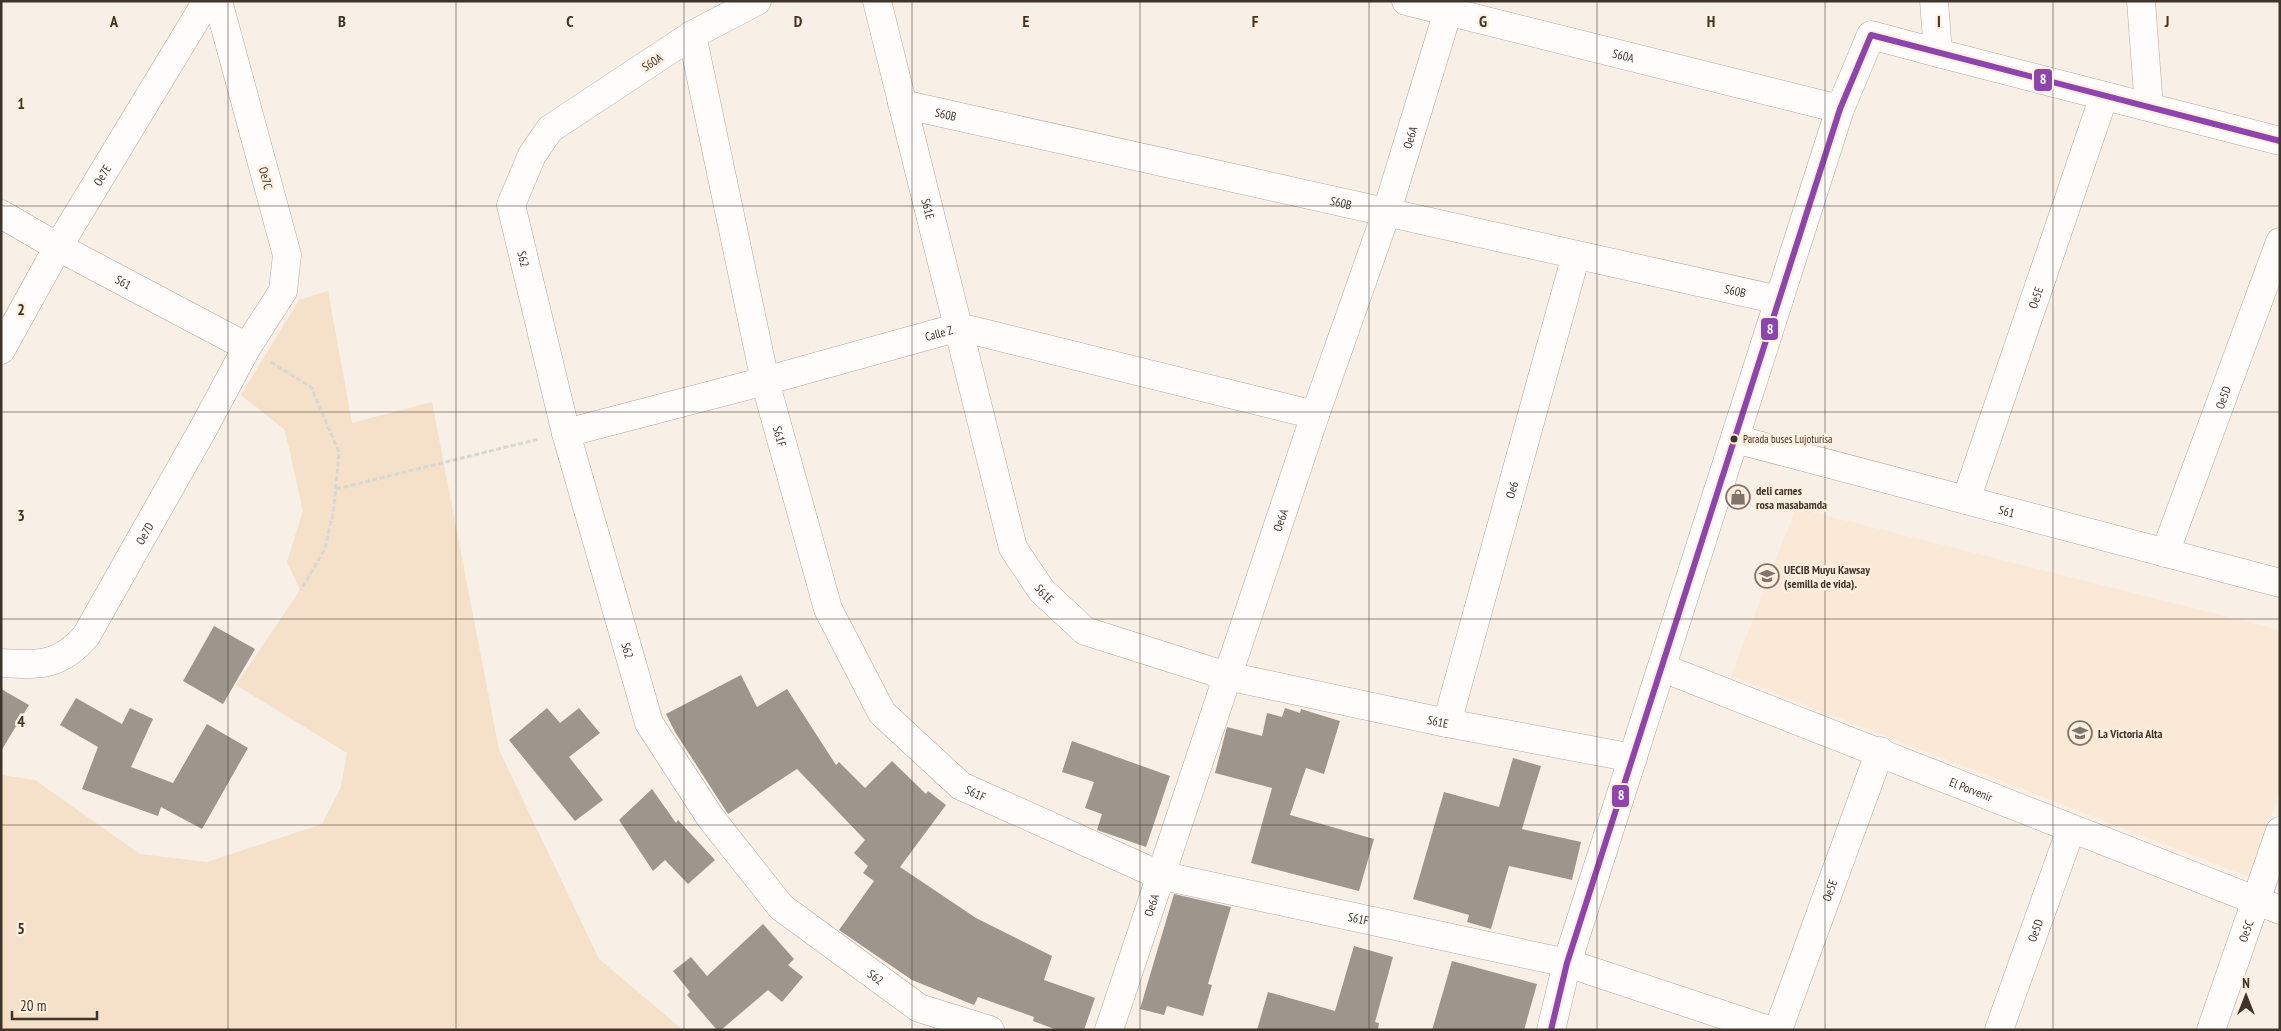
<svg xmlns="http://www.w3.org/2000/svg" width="2281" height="1031" viewBox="0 0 2281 1031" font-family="'PT Sans Narrow',sans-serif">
  <rect width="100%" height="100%" fill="#f8efe6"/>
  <!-- built -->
  <polygon fill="#fae9d6" points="1796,508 2280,630 2280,791 2249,877 1731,676"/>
  <!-- green -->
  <polygon fill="#f5e0c9" points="328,291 352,423 432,402 499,750 599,959 683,1030 1,1030 1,775 35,780 140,854 207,862 322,824 341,787 347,753 236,685 300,590 287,562 303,511 285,430 241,395 299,300"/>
  <!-- building -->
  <g fill="#9e968d">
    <polygon points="214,626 255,649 223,704 183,681"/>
    <polygon points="741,675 757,707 787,689 836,765 839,762 865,788 892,761 926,794 928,791 946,805 900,867 976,918 1052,956 1044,980 1095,998 1084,1030 1057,1030 1033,1021 1034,1017 978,997 974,1005 912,980 839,930 874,881 863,873 868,866 854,853 865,840 797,769 728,814 675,732 666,714"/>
    <polygon points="1,689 29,705 1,751"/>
    <polygon points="76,698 122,724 130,708 153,719 131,767 173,783 207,724 248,748 202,829 161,807 158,816 82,789 98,747 60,725"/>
    <polygon points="547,708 560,723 579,708 600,733 569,757 603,800 575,821 509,740"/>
    <polygon points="1285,708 1300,713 1301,709 1340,721 1324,774 1306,768 1290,815 1374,839 1359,891 1251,863 1272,788 1215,773 1227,727 1262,736 1267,713 1282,717"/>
    <polygon points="1072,741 1170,776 1146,847 1097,830 1102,814 1085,808 1094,782 1062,772"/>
    <polygon points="1513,758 1541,766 1522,829 1581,842 1572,880 1509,866 1491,929 1467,922 1469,915 1413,899 1444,792 1499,807"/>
    <polygon points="652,789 676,823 678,820 715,860 688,884 665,860 653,871 619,820"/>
    <polygon points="1174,894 1231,907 1208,984 1212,985 1203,1016 1167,1006 1164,1015 1140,1009"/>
    <polygon points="763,924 794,959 788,965 803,977 782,1002 768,990 721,1030 717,1030 687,995 690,992 673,971 691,957 707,976"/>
    <polygon points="1354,946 1393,957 1375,1022 1379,1023 1378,1030 1257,1030 1268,992 1335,1011"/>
    <polygon points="1452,961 1537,984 1524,1030 1432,1030"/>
  </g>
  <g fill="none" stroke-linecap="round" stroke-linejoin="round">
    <!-- minor casing -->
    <g stroke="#b1a9a0" stroke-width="29">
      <g id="minor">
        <path id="s1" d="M757,1L692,35L550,129L532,155L511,205L566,433L649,723L710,817L781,907L919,1008L990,1030"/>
        <path id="s2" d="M877,1L1013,548L1042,591L1085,631L1227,676L1447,723L1633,758"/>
        <path id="s3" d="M1406,1L1840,109"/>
        <polyline points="2141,1 2149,107"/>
        <path id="s4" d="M692,35L765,381L828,609L882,713L961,786L1159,875L1567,963L1769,1030"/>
        <path id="s5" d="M902,104L1779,300"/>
        <path id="s6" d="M1,214L58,247L247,347"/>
        <path id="s7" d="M1,350L58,247L207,1"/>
        <path id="s8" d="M566,433L765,381L959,327L1315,415"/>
        <path id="s9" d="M1735,439L2280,583"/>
        <path id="s10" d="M1966,500L2104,96"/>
        <path id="s11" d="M2165,553L2280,242"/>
        <path id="s12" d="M1,663C39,665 59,667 86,636L203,429L247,347L283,291L287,255L218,1"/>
        <path id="s13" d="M1663,668L2280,910"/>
        <path id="s14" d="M1447,723L1576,255"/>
        <path id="s15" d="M1109,1030L1315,415L1387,211L1448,11"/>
        <polyline points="1551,1030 1567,963 1840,109 1871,35 1938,53"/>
        <path id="s16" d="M1778,1030L1880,751"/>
        <path id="s17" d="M1999,1030L2071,829"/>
        <path id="s18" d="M2211,1030L2280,831"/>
      </g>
    </g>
    <!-- tertiary casing -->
    <g stroke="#b1a9a0" stroke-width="29">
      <polyline id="tertiary" points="1934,1 1938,53 2280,141"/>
    </g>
    <!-- path -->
    <g stroke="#d9d7d4" stroke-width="3" stroke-dasharray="5 2.5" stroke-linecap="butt">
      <polyline points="271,362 311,387 339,452 334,508 325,549 301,590"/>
      <polyline points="336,489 539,439"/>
    </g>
    <!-- minor -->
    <use href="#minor" stroke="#fefdfb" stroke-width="28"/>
    <!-- tertiary -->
    <use href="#tertiary" stroke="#fefdfb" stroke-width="28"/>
    <!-- bus-1 casing -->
    <g stroke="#ffefdf" stroke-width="10">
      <polyline id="bus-1" points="1551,1030 1567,963 1840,109 1871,35 2280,141"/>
    </g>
    <!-- bus-1 -->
    <use href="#bus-1" stroke="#8e44ad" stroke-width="6"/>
  </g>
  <!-- grid -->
  <path fill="none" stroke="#3e342a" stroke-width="1" stroke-opacity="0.55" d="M228,1V1030M456,1V1030M684,1V1030M912,1V1030M1140,1V1030M1369,1V1030M1597,1V1030M1825,1V1030M2053,1V1030M1,206H2280M1,412H2280M1,619H2280M1,825H2280"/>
  <!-- icons -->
  <defs>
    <g id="shop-ring" transform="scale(1.25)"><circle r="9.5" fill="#ffefdf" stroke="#7f756c" stroke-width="1.5"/><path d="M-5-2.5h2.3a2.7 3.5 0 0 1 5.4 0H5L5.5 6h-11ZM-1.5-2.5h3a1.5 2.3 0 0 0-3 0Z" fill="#7f756c"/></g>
    <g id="school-ring" transform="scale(1.25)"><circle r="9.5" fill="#ffefdf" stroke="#7f756c" stroke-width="1.5"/><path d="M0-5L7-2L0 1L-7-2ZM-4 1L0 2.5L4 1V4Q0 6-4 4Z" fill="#7f756c"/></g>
  </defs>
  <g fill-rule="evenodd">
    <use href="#shop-ring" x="1738" y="497"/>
    <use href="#school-ring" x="1767" y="576"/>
    <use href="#school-ring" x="2080" y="733"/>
  </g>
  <!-- markers -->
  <circle fill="#3e342a" stroke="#ffefdf" stroke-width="2" cx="1734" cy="439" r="4.5"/>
  <g text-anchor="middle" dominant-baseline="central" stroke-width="5" stroke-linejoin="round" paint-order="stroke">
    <!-- bus labels -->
    <g font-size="11" fill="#3e342a" stroke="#ffefdf" text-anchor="start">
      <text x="1743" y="439">Parada buses Lujoturisa</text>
    </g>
    <!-- street labels -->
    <g font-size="12" fill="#3e342a" stroke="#ffefdf">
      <text stroke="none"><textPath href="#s3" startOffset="224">S60A</textPath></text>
      <text transform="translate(652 62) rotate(-33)">S60A</text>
      <text stroke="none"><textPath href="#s5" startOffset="45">S60B</textPath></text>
      <text stroke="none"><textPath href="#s15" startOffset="942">Oe6A</textPath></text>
      <text stroke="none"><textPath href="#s7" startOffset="202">Oe7E</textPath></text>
      <text transform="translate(266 178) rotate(75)">Oe7C</text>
      <text stroke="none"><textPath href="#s5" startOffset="450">S60B</textPath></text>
      <text stroke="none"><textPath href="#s2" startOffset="214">S61E</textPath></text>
      <text stroke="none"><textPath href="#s1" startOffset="385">S62</textPath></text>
      <text stroke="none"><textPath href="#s6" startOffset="140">S61</textPath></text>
      <text stroke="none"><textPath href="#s5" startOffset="854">S60B</textPath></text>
      <text stroke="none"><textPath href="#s10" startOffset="214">Oe5E</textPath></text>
      <text stroke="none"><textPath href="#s8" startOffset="386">Calle Z</textPath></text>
      <text stroke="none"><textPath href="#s11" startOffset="166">Oe5D</textPath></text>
      <text stroke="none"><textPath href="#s4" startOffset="411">S61F</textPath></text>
      <text stroke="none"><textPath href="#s14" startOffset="242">Oe6</textPath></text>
      <text stroke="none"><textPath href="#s9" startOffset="281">S61</textPath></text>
      <text stroke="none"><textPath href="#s15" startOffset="538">Oe6A</textPath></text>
      <text stroke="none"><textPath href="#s12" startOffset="212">Oe7D</textPath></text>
      <text stroke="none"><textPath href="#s2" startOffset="619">S61E</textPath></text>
      <text stroke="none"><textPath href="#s1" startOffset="790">S62</textPath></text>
      <text stroke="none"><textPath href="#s2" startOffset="1039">S61E</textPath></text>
      <text stroke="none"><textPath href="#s13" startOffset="331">El Porvenir</textPath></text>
      <text stroke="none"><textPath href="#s4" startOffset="831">S61F</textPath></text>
      <text stroke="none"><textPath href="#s16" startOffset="149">Oe5E</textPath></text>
      <text stroke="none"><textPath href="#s15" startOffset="132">Oe6A</textPath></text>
      <text stroke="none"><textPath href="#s4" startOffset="1236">S61F</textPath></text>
      <text stroke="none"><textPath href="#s17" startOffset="106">Oe5D</textPath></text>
      <text stroke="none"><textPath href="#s18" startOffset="105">Oe5C</textPath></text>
      <text stroke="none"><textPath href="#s1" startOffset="1210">S62</textPath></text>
    </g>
    <!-- poi labels -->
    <g font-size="12" font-weight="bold" fill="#3e342a" stroke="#ffefdf" text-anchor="start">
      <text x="1756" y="490">deli carnes<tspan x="1756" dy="14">rosa masabamda</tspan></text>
      <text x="1784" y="569">UECIB Muyu Kawsay<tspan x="1784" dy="14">(semilla de vida).</tspan></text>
      <text x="2098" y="733">La Victoria Alta</text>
    </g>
  </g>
  <g font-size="16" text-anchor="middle" font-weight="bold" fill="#3e342a" stroke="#ffefdf" stroke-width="5" stroke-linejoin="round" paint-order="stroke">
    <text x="114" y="27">A</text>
    <text x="342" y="27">B</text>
    <text x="570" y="27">C</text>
    <text x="798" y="27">D</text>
    <text x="1026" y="27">E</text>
    <text x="1255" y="27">F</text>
    <text x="1483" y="27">G</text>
    <text x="1711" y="27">H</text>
    <text x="1939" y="27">I</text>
    <text x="2167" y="27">J</text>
    <text x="21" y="109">1</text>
    <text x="21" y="315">2</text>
    <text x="21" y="521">3</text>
    <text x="21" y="727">4</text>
    <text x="21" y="934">5</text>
  </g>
  <g stroke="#ffefdf" stroke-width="2">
    <rect x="2033" y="68" width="20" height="24" rx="5" fill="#8e44ad"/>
    <rect x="1760" y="317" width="19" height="24" rx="5" fill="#8e44ad"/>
    <rect x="1611" y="784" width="19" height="24" rx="5" fill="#8e44ad"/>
  </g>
  <g font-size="14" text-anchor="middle" font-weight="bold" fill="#fff">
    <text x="2043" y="84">8</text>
    <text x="1770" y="334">8</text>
    <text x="1621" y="800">8</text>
  </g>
  <!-- border -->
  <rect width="2281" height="1031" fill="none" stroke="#3e342a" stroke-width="5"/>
  <!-- north arrow -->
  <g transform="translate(2246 996)" stroke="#ffefdf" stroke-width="4" paint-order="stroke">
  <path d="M0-4L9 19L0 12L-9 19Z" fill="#3e342a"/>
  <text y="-8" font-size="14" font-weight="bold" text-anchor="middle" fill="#3e342a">N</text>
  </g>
  <!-- scale -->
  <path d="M12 1011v8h85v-8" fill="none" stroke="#3e342a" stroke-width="2.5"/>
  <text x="20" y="1011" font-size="15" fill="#3e342a" stroke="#ffefdf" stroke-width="4" paint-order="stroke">20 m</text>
</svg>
